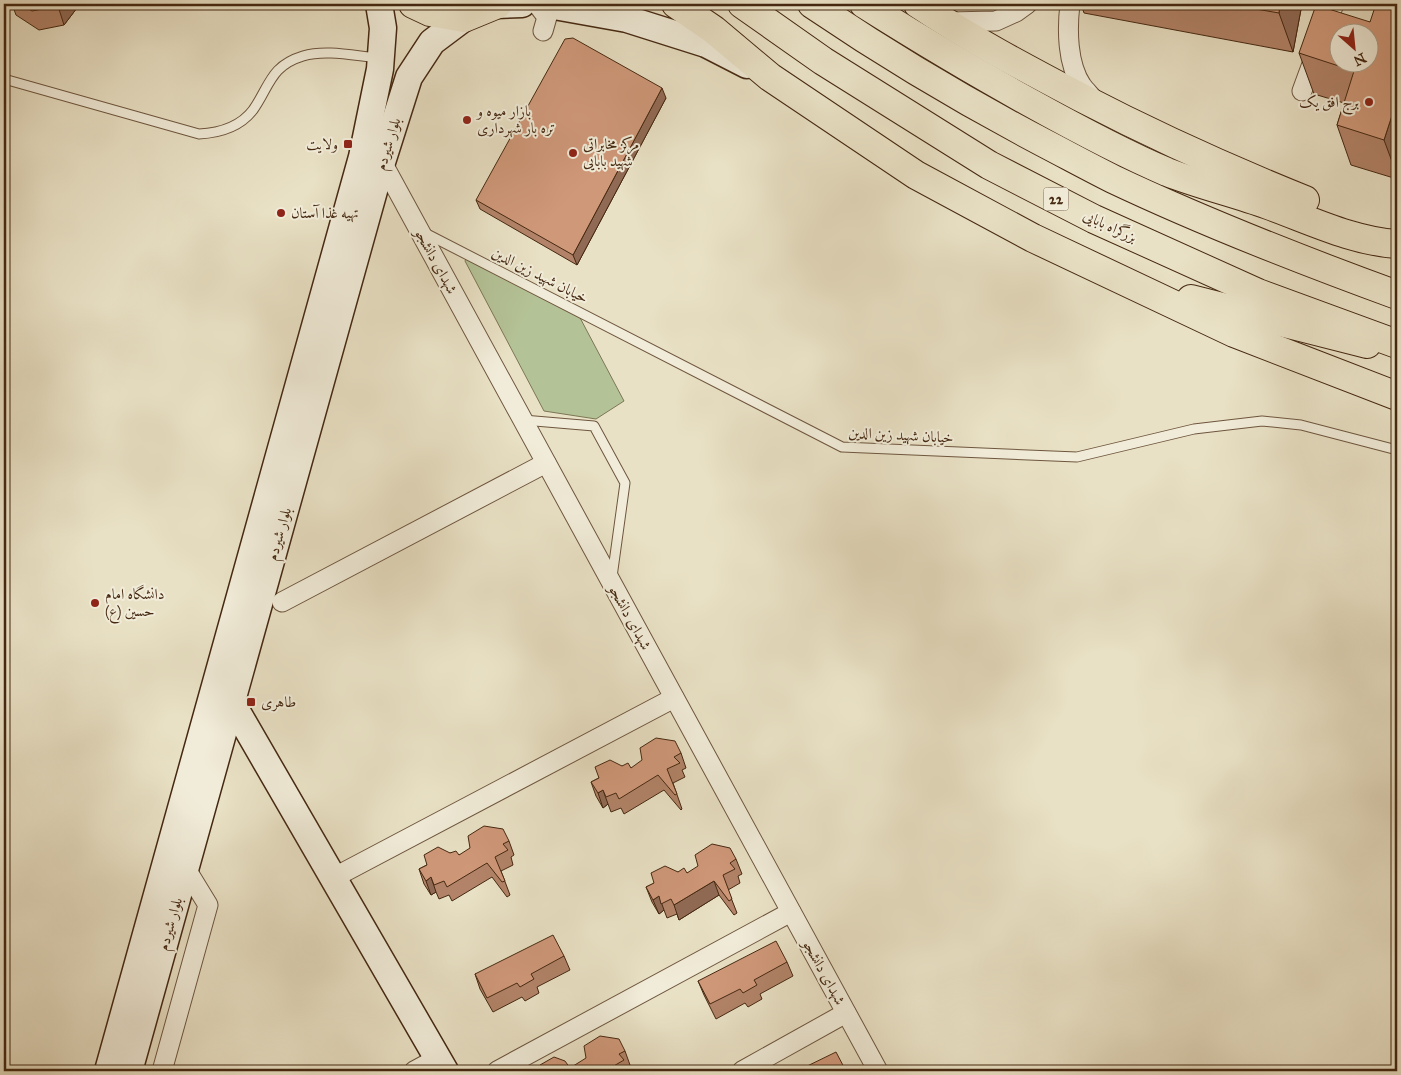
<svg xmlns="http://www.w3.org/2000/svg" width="1401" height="1075" viewBox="0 0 1401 1075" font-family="'IM FELL Great Primer',Amiri,serif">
  <rect width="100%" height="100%" fill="#e9e1c5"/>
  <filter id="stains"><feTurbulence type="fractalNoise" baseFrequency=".004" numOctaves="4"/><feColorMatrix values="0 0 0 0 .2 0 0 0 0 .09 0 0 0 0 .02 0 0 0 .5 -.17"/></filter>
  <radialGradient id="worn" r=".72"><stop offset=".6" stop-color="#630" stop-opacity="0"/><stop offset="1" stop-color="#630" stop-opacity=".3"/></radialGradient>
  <!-- green -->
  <polygon fill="#b4c397" stroke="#7c7654" points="466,258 578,314 624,401 596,419 544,411 465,261"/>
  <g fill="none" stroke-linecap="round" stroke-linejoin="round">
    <!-- service casing -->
    <g stroke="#6e563e" stroke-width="11">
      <g id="service">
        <path d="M4,79L199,134C218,133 240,127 253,110C270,86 270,66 303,56C326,49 355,56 379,58"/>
        <polyline points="423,232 842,447 1077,457 1194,429 1262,421 1301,425 1397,450"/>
        <polyline points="523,420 594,426 625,483 612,577"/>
      </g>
    </g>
    <!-- minor casing -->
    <g stroke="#6e563e" stroke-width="21">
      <g id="minor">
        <polyline points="537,4 547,17 543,31"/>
        <path d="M1070,4C1067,29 1067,64 1082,86C1086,91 1091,96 1095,101"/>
        <polyline points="948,22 996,21 1016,12 1027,4"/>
        <polyline points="1302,91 1334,4"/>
        <polyline points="382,162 878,1071"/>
        <polyline points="282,602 546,463"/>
        <polyline points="333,878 674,698"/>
        <polyline points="162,1071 208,905 186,869"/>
        <polyline points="414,1071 438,1058"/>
        <polyline points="497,1071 791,912"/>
        <polyline points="742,1071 846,1013"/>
      </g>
    </g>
    <!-- secondary casing -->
    <g stroke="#452811" stroke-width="29">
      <g id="secondary">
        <polyline points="543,4 627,19 706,44 747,65"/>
        <polyline points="496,5 522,4"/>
        <polyline points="222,701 232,703 445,1071"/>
        <polyline points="108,1071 362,157 380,69 383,28 379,4"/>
        <polyline points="129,1071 382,162 409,77 432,42 464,18"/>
      </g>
    </g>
    <!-- primary casing -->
    <g stroke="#452811" stroke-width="30">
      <g id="primary">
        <polyline points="413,4 430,12 464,18 498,4"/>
        <polyline points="676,4 714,30 770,77 916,175 1033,238 1234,333 1397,396"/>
        <path d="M864,4C918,38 973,71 1029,102C1074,127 1120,152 1167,172C1200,185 1235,193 1268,205C1310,220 1352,241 1397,244"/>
        <path d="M918,4C970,39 1025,68 1080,97C1153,135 1228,169 1305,200"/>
        <polyline points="1191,299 1367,344"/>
      </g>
    </g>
    <!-- trunk casing -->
    <g stroke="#452811" stroke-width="30">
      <g id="trunk">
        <polyline points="742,4 823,61 989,165 1094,219 1258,293 1397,344"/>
        <path d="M812,4C887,55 966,102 1046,144C1069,156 1091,168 1113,179C1206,223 1301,260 1397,295"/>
      </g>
    </g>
    <!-- service -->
    <use href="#service" stroke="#f1ecd9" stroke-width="9"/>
    <!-- minor -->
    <use href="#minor" stroke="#f1ecd9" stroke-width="19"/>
    <!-- secondary -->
    <use href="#secondary" stroke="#f1ecd9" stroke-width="26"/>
    <!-- primary -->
    <use href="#primary" stroke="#e9e1c5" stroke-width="28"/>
    <!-- trunk -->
    <use href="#trunk" stroke="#e9e1c5" stroke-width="28"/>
  </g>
  <!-- wall -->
  <g fill="#b28368" stroke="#452811">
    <polygon points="12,4 80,4 64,25 39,30 16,15"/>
    <polygon points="1081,4 1302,4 1293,52 1084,13"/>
    <polygon points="1397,4 1397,179 1351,165 1337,125 1344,103 1314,94 1299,53 1370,22"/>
    <polygon points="666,98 577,265 480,209 476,200"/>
    <polygon points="681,753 686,768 682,770 685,777 673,783 682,809 681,810 664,790 624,814 621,808 611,812 608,804 603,808 596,796 591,782 622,766 631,768"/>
    <polygon points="509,841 514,855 511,857 513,865 501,871 510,895 507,897 492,877 452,901 449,895 439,899 436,892 431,895 424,884 419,869 450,853 459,855"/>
    <polygon points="736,859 742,874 738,876 740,883 728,890 737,913 734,915 719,895 679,920 677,914 667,918 664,910 659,914 652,902 646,887 678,872 687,873"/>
    <polygon points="564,956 570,970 537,987 539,993 525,1001 522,997 493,1012 480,989 475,974"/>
    <polygon points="787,962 793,976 760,994 762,999 748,1007 745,1003 716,1019 704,995 698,981"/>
    <polygon points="625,1051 630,1065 627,1067 628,1071 542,1071 570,1068"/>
  </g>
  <!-- shaded-wall -->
  <g fill="#916a55" stroke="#452811">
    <polygon points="59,4 80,4 64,25 58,6"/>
    <polygon points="1280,4 1302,4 1293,52 1279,13"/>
    <polygon points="662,88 666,98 577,265 573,255"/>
    <polygon points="1397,100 1397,175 1384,140"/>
    <polygon points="603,790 608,804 603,808 598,793"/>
    <polygon points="431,877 436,892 431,895 426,881"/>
    <polygon points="714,881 719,895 679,920 674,905"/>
    <polygon points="659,896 664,910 659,914 653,900"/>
  </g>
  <!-- building -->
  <g fill="#cf9879" stroke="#452811" fill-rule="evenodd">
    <polygon points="21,4 59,4 58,6 32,11"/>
    <polygon points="1227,4 1280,4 1279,13"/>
    <path d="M1376,4H1397V100L1384,140L1337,125L1354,71L1299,53L1316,5L1370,22ZM1338,32H1368V62H1338Z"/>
    <polygon points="573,38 662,88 573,255 476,200 565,39"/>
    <polygon points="656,738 675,741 681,753 674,757 680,763 667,769 677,794 675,795 658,775 619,799 616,793 606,797 603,790 598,793 591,782 599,778 595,767 610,760 622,766 628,763 631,768 642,760 640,748"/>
    <polygon points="484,826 503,829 509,841 503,844 508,850 495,857 505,881 502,882 487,863 447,887 444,881 434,885 431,877 426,881 419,869 427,865 424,855 438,847 450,853 456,851 459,855 470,848 468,836"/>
    <polygon points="712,844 730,848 736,859 730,863 735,869 723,875 732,899 729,901 714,881 674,905 671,899 661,904 659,896 653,900 646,887 654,883 651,873 665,866 678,872 684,868 687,873 698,866 695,855"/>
    <polygon points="553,935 564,956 531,974 534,979 520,987 517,983 487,998 475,974"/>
    <polygon points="776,941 787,962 754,980 757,985 743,993 740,989 710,1004 698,981"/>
    <polygon points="600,1036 619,1039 625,1051 619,1054 624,1060 612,1067 613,1071 542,1071 540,1065 554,1057 565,1061 570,1068 586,1058 584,1046"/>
    <polygon points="836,1052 846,1071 797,1071"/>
  </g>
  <!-- markers -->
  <g fill="#8f2418" stroke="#f1ecd9" stroke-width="2">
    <circle cx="1369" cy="102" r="5"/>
    <circle cx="467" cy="120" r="5"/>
    <rect x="343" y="139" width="10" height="10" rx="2.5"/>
    <circle cx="573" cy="153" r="5"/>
    <circle cx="281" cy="213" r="5"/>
    <circle cx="95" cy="603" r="5"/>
    <rect x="246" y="697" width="10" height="10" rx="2.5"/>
  </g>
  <g text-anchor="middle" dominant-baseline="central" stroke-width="4" stroke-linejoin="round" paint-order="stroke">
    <!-- shield labels -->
    <rect fill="#f1ecd9" stroke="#79634d" stroke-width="1" x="1043.5" y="187.5" width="25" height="23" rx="4"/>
    <g font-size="14" font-weight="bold" fill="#452811">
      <text x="1056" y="199">22</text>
    </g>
    <!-- poi labels -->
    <g font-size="15" fill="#452811" stroke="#f1ecd9" text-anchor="start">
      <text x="1359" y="102" text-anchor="end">برج افق یک</text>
      <text x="477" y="111">بازار میوه و<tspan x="477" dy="17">تره بار شهرداری</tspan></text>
      <text x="338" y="144" text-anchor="end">ولایت</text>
      <text x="583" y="144">مرکز مخابراتی<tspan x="583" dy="17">شهید بابایی</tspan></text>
      <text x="291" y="213">تهیه غذا آستان</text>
      <text x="105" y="594">دانشگاه امام<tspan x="105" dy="17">حسین (ع)</tspan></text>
      <text x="261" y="702">طاهری</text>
    </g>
    <!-- street labels -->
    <g font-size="15" fill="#452811" stroke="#f1ecd9">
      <text transform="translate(388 144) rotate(-73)">بلوار شیردم</text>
      <text transform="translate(1110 226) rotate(25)">بزرگراه بابایی</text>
      <text transform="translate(436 261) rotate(61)">شهدای دانشجو</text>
      <text transform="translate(540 275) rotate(27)">خیابان شهید زین الدین</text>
      <text transform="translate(901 435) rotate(3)">خیابان شهید زین الدین</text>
      <text transform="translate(279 534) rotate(-74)">بلوار شیردم</text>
      <text transform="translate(630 617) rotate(61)">شهدای دانشجو</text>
      <text transform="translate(170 924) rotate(-74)">بلوار شیردم</text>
      <text transform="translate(824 972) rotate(61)">شهدای دانشجو</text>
    </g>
  </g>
  <!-- margin -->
  <rect width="1401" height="1075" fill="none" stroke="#e9e1c5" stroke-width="20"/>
  <rect x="5" y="5" width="1391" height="1065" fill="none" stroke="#452811" stroke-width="2.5"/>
  <rect x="10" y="10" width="1381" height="1055" fill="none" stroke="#452811"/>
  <!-- north arrow -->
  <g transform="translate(1354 48) rotate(153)"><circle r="24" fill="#f1ecd9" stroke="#ac9e89"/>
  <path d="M0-4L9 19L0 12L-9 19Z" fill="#8f2418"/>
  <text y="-8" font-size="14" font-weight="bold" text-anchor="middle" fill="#452811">N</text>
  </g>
  <rect width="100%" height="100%" filter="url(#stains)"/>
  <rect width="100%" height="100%" fill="url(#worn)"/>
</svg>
